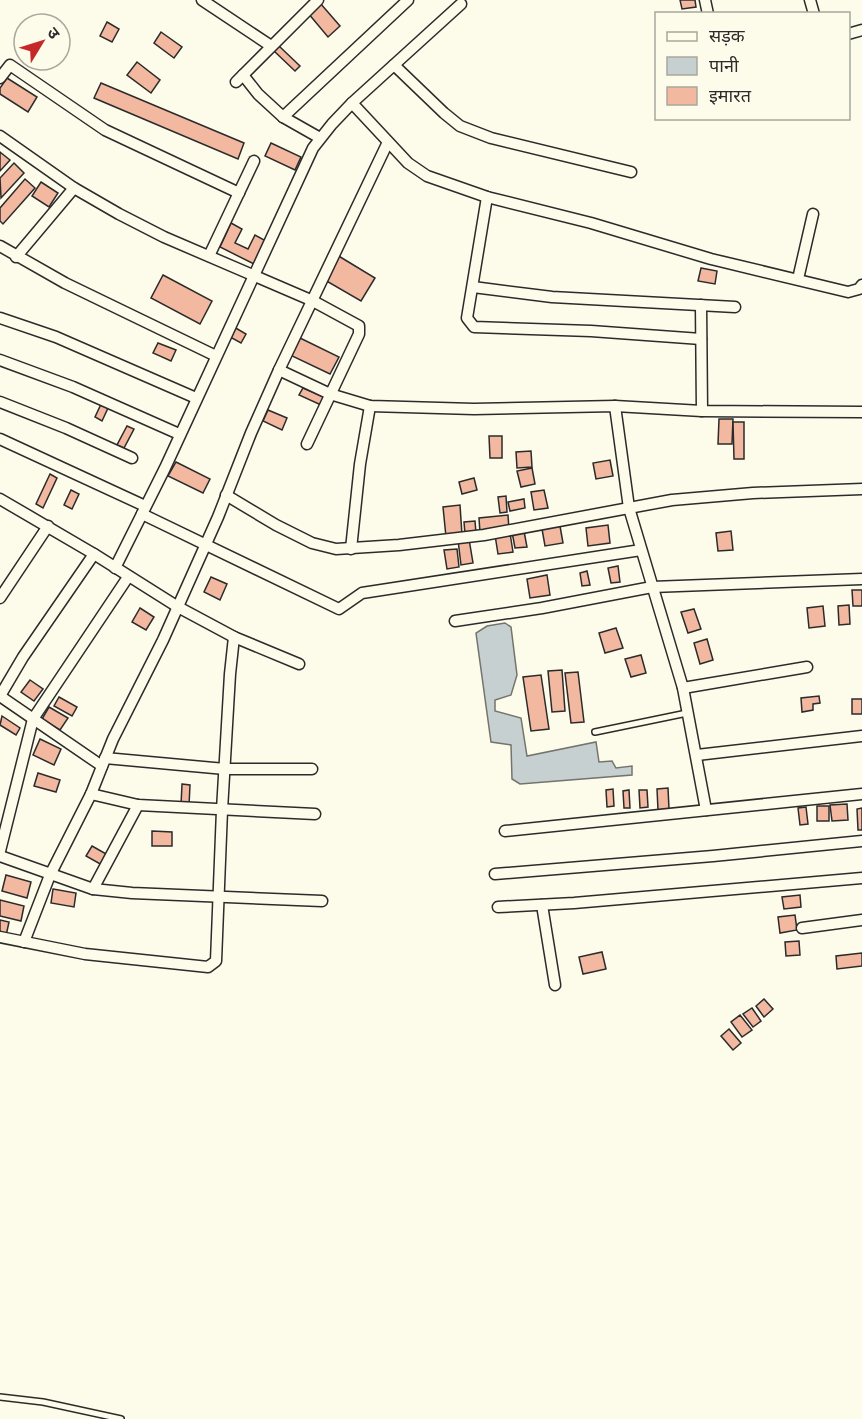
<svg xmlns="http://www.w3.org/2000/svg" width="862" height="1419" viewBox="0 0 862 1419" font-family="Cabin,'Noto Sans Devanagari',sans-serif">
  <rect width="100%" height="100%" fill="#fdfbea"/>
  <!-- water -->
  <polygon fill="#c7d0d0" stroke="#74746e" stroke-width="1.5" points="505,623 511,627 517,675 511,695 495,700 495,711 521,718 527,756 596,742 599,762 612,761 616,768 632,766 632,775 520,784 512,779 511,745 491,742 476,633 487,626"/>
  <!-- building -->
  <g fill="#f2b8a0" stroke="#2b2b2b" stroke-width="1.5">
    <polygon points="680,0 695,0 696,7 682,9"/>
    <polygon points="320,3 340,26 328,37 308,13"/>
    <polygon points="107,22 119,29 112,42 100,36"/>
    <polygon points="161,32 182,47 174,58 154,43"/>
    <polygon points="279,46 300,66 295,71 274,51"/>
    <polygon points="137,62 160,80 151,93 127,75"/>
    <polygon points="7,78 37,97 28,112 0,94 0,88"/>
    <polygon points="101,83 244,143 238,159 94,98"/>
    <polygon points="271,143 301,157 295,170 265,156"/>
    <polygon points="0,152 10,160 0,171"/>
    <polygon points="14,163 24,173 1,198 0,178"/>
    <polygon points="25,179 35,188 3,224 0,221 0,208"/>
    <polygon points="41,182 58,193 49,207 32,196"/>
    <polygon points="231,223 242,229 235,243 248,249 255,235 266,241 254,264 220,247"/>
    <polygon points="337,255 375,278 361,301 323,279"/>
    <polygon points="701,268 717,271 715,284 698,281"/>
    <polygon points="163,275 212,301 200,324 151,298"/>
    <polygon points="234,327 246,334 241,343 230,337"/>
    <polygon points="298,337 339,357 330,374 290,355"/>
    <polygon points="158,343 176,350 171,361 153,353"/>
    <polygon points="303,388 324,397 321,405 299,395"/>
    <polygon points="102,402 109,406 102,421 95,417"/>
    <polygon points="268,410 287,418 282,430 263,421"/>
    <polygon points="719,419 733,419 732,444 718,444"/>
    <polygon points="733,422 744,422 744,459 734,459"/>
    <polygon points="127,426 134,429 124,448 117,445"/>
    <polygon points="489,436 502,436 502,458 490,458"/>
    <polygon points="531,451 532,467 517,468 516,452"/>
    <polygon points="610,460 613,476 596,479 593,463"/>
    <polygon points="176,462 210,479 203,493 168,476"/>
    <polygon points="532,468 535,484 521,487 517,471"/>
    <polygon points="50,474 57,478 43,508 36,504"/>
    <polygon points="474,478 477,490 462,494 459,482"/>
    <polygon points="71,490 79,494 72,509 64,505"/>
    <polygon points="544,490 548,508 534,510 531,492"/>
    <polygon points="506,496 507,512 500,513 498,497"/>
    <polygon points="524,499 525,508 510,511 508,502"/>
    <polygon points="460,505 462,535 446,537 443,507"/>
    <polygon points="508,515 509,530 480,533 479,518"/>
    <polygon points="475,521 476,533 465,534 464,522"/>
    <polygon points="608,525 610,543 588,546 586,528"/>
    <polygon points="560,526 563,543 545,546 542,529"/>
    <polygon points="524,531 527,547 515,548 512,532"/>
    <polygon points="731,531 733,550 718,551 716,533"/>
    <polygon points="510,533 513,552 498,554 495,535"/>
    <polygon points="469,539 473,563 461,565 458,540"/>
    <polygon points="457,549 459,567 447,569 444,550"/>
    <polygon points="618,566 620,582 611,583 608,568"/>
    <polygon points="587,571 590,585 582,586 580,573"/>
    <polygon points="547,575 550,595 530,598 527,579"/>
    <polygon points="211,577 227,584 220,600 204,592"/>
    <polygon points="852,590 862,590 862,606 853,606"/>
    <polygon points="849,605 850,624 839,625 838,606"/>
    <polygon points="823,606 825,626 809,628 807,608"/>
    <polygon points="140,608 154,617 146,630 132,622"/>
    <polygon points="694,609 701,629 688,633 681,612"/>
    <polygon points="616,628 623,648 605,653 599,633"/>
    <polygon points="707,639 713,660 700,664 694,643"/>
    <polygon points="641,655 646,673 631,677 625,659"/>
    <polygon points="562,670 565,711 552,712 548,671"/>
    <polygon points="578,672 584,722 571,723 565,673"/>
    <polygon points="541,675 549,729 531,731 523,677"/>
    <polygon points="30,680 43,689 34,701 21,692"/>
    <polygon points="819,696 820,703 813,704 813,710 802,712 801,698"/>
    <polygon points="59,697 77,707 72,716 54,706"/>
    <rect x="852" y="699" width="10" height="15"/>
    <polygon points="49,707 68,718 60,730 42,719"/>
    <polygon points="2,716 20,728 16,735 0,725"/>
    <polygon points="40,739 61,749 54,765 33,755"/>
    <polygon points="38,773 60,780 56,792 34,786"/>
    <polygon points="182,784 190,785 189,806 181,805"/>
    <polygon points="668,788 669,809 658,810 657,789"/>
    <polygon points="613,789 614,806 607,807 606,790"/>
    <polygon points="629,790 630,808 624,808 623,791"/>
    <polygon points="639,790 647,790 648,807 640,808"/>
    <polygon points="847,804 848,820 832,821 830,805"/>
    <rect x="817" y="806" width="12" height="15"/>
    <polygon points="806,807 808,824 800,825 798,808"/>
    <polygon points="862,808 862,830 858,830 857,809"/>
    <polygon points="152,831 172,832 172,846 152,846"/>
    <polygon points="92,846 108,855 102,865 86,856"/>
    <polygon points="6,875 31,882 27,898 2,891"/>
    <polygon points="53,889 76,893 74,907 51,903"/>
    <polygon points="800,895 801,907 784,909 782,897"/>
    <polygon points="0,900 24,906 21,921 0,916"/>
    <polygon points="795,915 797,930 780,933 778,917"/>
    <polygon points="0,920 9,922 6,936 0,934"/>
    <polygon points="799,941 800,955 786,956 785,942"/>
    <polygon points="602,952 606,969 583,974 579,957"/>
    <polygon points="862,953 862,966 837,969 836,956"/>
    <polygon points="764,999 773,1009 764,1017 756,1006"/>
    <polygon points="752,1008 761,1021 753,1027 743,1014"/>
    <polygon points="740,1015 752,1030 742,1037 731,1022"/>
    <polygon points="729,1029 741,1043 733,1050 721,1036"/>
  </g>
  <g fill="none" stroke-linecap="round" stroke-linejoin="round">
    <!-- lane casing -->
    <g stroke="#2b2b2b" stroke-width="8">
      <g id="lane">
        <polyline points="595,732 687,713"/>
        <polyline points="0,1397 43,1402 121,1419"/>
      </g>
    </g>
    <!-- street casing -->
    <g stroke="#2b2b2b" stroke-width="13">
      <g id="street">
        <polyline points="202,0 271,46"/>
        <polyline points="705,0 708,14"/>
        <polyline points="810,0 814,14"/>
        <polyline points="848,34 862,30"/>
        <polyline points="394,65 444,113 460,126 491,138 631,172"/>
        <polyline points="243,75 258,94 283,117 320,138"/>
        <polyline points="0,78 10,65 105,130 239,193"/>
        <polyline points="236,82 318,0"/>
        <polyline points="352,103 408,163 427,176 487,197 591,223 711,259 848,292 859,289 862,285"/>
        <polyline points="283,117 408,0"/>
        <polyline points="0,136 74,188 119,214 164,237 313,301 359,326 359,334 307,444"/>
        <polyline points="487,197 467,318 474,327 591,331 701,339"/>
        <polyline points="0,246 65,283 216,356"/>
        <polyline points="209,256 254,161"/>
        <polyline points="16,257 74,188"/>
        <polyline points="798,279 813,214"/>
        <polyline points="473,287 552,297 735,307"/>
        <polyline points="701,305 702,411"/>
        <polyline points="0,318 56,337 196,398"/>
        <polyline points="0,360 73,387 179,434"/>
        <polyline points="279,370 330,394 370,406 474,409 615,406 702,411 862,412"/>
        <polyline points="0,402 66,428 132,458"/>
        <polyline points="615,406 629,508 683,688 706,810"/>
        <polyline points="0,439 145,506"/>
        <polyline points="226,495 276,525 312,543 336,549 399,545 484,535 672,500 753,493 862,489"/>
        <polyline points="0,499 94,554 178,607 234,637 299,664"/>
        <polyline points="142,514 339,609 362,593 641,550"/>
        <polyline points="351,549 360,464 370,406"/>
        <polyline points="115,568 165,468 313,148 332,124 352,103 461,4"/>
        <polyline points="0,598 48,526"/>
        <polyline points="455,621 542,608 652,587 862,579"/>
        <polyline points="683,688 807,667"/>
        <polyline points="0,696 23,657 94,554"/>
        <polyline points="0,696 102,766"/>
        <polyline points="697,755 862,736"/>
        <polyline points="105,758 225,769 312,769"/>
        <polyline points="91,794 138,805 315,814"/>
        <polyline points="505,831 862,794"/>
        <polyline points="0,851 33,719 128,577"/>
        <polyline points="0,856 93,889 132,893 322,901"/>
        <polyline points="495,874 713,856 862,841"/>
        <polyline points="93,889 138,805"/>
        <polyline points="542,905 555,985"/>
        <polyline points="498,907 574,903 862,878"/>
        <polyline points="802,928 862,920"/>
        <polyline points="0,937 85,954 208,967 216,961 222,810 230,674 234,637"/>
        <polyline points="24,942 50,875 91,794 113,739 163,640 218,517 251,433 279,370 388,142"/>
      </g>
    </g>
    <!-- lane -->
    <use href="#lane" stroke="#fdfbea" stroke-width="5"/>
    <!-- street -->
    <use href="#street" stroke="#fdfbea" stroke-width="10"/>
  </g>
  <!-- legend -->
  <rect x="655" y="12" width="195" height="108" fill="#fdfbea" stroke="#a9a89e" stroke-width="1.5"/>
  <rect x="667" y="32" width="30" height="9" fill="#fdfbea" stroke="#a9a89e" stroke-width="1.5"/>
  <text x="709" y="42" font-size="18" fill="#2b2b2b">सड़क</text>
  <rect x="667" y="57" width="30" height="18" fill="#c7d0d0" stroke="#a9a89e" stroke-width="1.5"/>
  <text x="709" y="72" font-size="18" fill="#2b2b2b">पानी</text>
  <rect x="667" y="87" width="30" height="18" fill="#f2b8a0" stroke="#a9a89e" stroke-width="1.5"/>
  <text x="709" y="102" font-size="18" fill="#2b2b2b">इमारत</text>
  <!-- north arrow -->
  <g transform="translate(42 42) rotate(52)"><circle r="28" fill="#fdfbea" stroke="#a9a89e" stroke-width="1.5"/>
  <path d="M0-4.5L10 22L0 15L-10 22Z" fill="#c62828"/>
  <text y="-9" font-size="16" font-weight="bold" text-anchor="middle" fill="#2b2b2b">उ</text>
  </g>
</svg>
